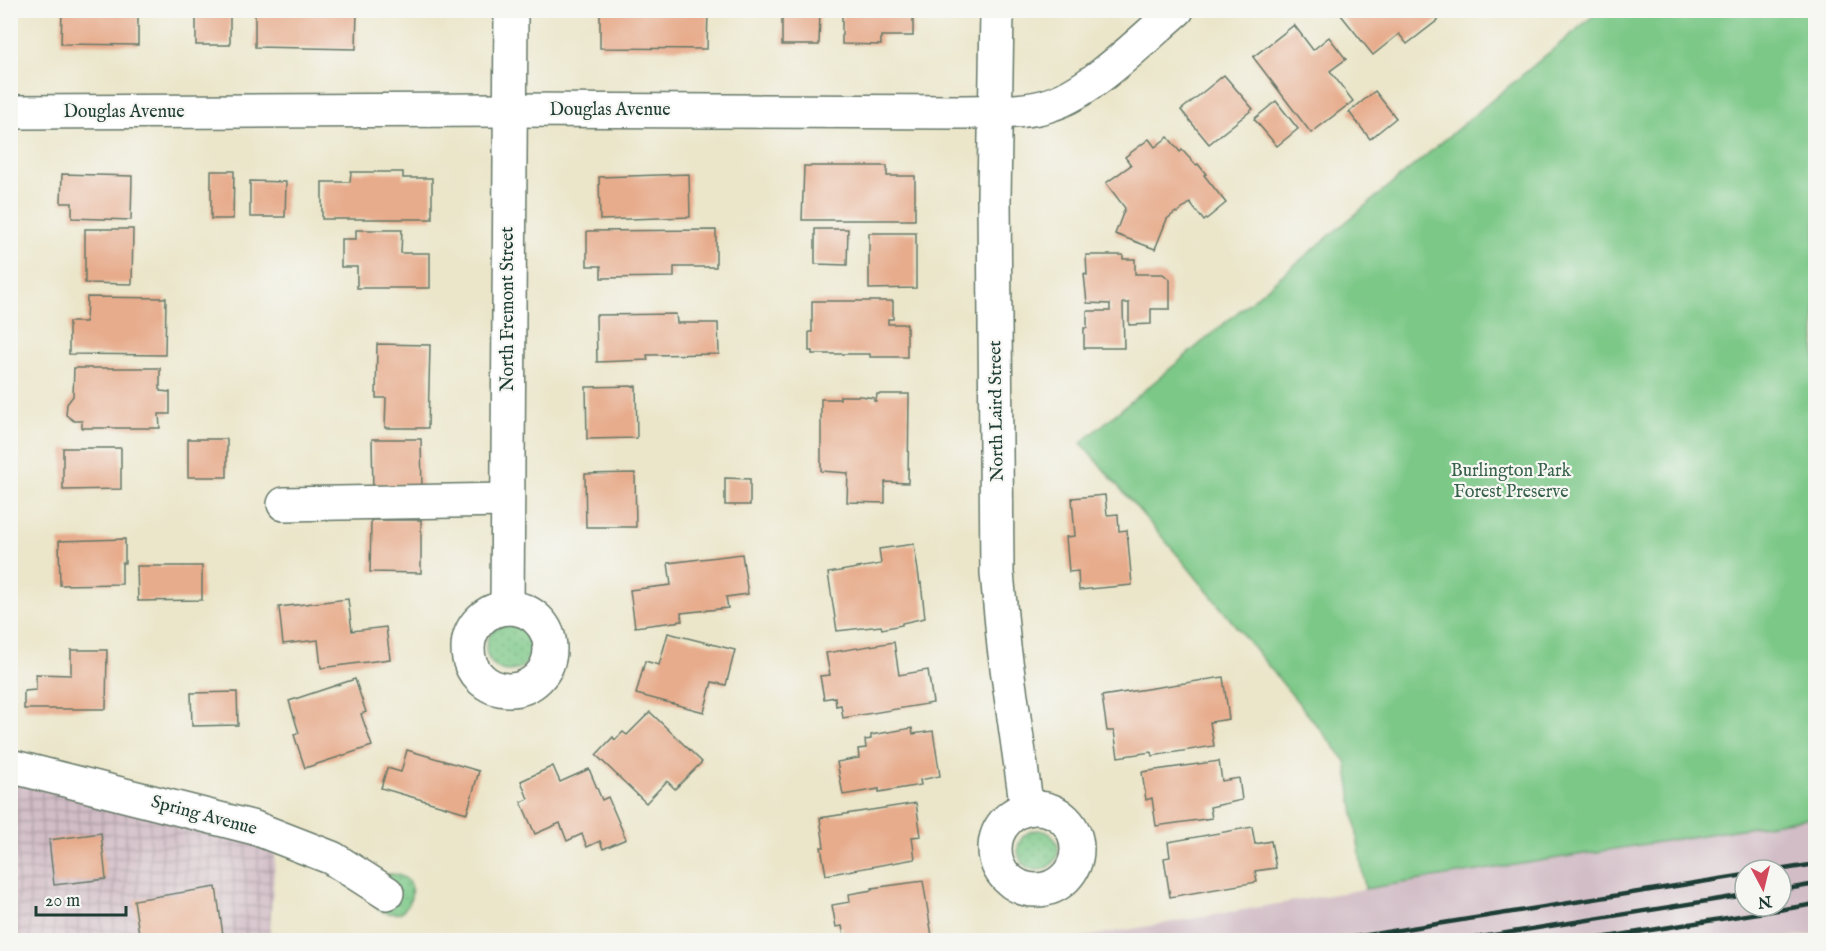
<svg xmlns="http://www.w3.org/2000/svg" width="1826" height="951" viewBox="0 0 1826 951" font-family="'IM FELL English',serif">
  <defs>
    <pattern id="industrial-grid" width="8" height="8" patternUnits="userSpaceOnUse" patternTransform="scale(1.5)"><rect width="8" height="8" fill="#d2bdc6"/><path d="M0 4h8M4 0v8" fill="none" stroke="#aa9ba2"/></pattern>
    <pattern id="grass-dots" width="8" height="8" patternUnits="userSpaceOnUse" patternTransform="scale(1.5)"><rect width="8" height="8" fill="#7cc887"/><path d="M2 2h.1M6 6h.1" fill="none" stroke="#65a46f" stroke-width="1.8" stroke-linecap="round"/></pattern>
  </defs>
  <rect width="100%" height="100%" fill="#f6f6f2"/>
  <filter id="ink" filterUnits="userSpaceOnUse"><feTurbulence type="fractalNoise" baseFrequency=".0167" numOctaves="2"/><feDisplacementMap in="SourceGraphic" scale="12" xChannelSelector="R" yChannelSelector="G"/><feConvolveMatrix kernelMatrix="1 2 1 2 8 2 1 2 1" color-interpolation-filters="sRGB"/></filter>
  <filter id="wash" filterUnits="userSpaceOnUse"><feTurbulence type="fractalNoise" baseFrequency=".008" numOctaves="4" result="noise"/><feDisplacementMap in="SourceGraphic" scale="24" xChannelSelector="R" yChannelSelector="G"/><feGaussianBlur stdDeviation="1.35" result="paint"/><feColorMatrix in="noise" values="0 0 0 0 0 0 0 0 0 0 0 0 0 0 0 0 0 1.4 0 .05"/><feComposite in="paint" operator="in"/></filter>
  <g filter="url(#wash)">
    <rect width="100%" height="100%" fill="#ebe6ca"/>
    <!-- industrial -->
    <polygon fill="url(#industrial-grid)" points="11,782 276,846 269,940 11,940"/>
    <!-- railway -->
    <path fill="#d2bdc6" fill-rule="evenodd" d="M1815,817V934L1773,940H1068L1365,889ZM1745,870H1781V906H1745Z"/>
    <!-- grass -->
    <g fill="url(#grass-dots)" stroke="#4e825e" stroke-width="1.5">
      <circle cx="509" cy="648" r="23"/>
      <circle cx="1038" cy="850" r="20"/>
      <path d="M389,874C414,873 419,899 400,913C387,915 377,912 372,899L382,876Z"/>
    </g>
    <!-- park -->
    <polygon fill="#7cc887" stroke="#4e825e" stroke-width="1.5" points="1599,11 1815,11 1815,817 1365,889 1346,761 1181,559 1081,443"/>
    <g id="blocks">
      <!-- building -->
      <g fill="#e7ac8c">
        <polygon points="62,10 138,12 138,45 61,44"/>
        <polygon points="255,10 357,10 356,49 255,47"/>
        <polygon points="600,10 708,10 707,49 600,48"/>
        <polygon points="782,10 820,10 819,45 782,45"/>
        <polygon points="842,10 913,10 913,36 881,36 881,45 842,44"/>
        <polygon points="1337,10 1430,10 1438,20 1407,44 1399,34 1373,55"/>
        <polygon points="196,11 230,12 230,45 196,45"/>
        <polygon points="1294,25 1313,50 1329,37 1346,59 1330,71 1353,101 1311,133 1253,57"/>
        <polygon points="1224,75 1253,109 1209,144 1181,110"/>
        <polygon points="1375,91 1396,118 1370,139 1349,112"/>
        <polygon points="1276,101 1298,129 1277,146 1254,119"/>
        <polygon points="1168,137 1180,152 1182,150 1196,165 1198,164 1206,174 1204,175 1226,203 1204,221 1190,203 1177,213 1176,212 1167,219 1155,249 1115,234 1125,208 1106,183 1131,165 1125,157 1149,139 1155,147"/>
        <polygon points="804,166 887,166 887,176 915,176 915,220 802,220"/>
        <polygon points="211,171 234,171 233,219 211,219"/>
        <polygon points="351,172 403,172 403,178 432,178 432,219 322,219 322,182 350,182"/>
        <polygon points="62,174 132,176 131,220 72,218 72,203 61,203"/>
        <polygon points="689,174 690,217 600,220 599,177"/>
        <polygon points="250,181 286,182 285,217 250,217"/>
        <polygon points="85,229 133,229 132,284 85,283"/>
        <polygon points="815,229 848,229 847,265 815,264"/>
        <polygon points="356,230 402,230 401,253 430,253 430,288 357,288 357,267 341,267 341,239 356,239"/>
        <polygon points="716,230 716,267 674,267 674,277 601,278 601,266 587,266 587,231"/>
        <polygon points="869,233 916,233 916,288 869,289"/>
        <polygon points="1086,255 1123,255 1123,259 1135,259 1135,274 1163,274 1170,280 1170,309 1151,309 1151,324 1129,325 1129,303 1123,303 1124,348 1084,348 1084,328 1087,328 1087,311 1110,311 1110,304 1087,303 1084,274 1087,275"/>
        <polygon points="87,297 166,298 165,355 69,354 69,322 86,322"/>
        <polygon points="812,301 893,301 893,319 888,319 888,324 907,324 907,357 870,357 870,354 812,354 812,351 809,351 809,332 812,332"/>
        <polygon points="676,314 677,323 718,323 719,354 647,355 648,360 597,362 596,315"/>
        <polygon points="377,344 430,345 428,428 385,428 386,398 376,398"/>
        <polygon points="74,368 160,368 160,391 170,392 170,414 159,414 160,428 82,428 82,421 74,421 66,415 67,404 73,396"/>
        <polygon points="636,386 637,438 587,439 586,387"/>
        <polygon points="877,394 909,394 908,483 885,482 885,503 847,502 848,473 821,471 821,399 840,399 840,396 861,396 874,398 874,401 876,401"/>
        <rect x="188" y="439" width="39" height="38"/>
        <polygon points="372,439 421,439 422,492 373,492"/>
        <polygon points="63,448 121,448 121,489 63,490"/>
        <polygon points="635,473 636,527 586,527 585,474"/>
        <polygon points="725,478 750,479 750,505 725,505"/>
        <polygon points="1105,495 1107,515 1118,514 1119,531 1127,530 1132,585 1079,590 1078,571 1069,572 1066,537 1075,536 1072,498"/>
        <polygon points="371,520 421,520 421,573 370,572"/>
        <polygon points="125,539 125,563 122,563 122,584 60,585 59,541"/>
        <polygon points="914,544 920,584 921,583 925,618 902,623 902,625 882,629 881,626 837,631 828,573 881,564 879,549"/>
        <polygon points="742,554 748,594 726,597 728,608 681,613 682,621 635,627 630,590 671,585 668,563"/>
        <polygon points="137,566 202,566 202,600 138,601"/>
        <polygon points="348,599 352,631 386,627 390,659 321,668 318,640 283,644 279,607"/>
        <polygon points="668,633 735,650 726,685 712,682 704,712 636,694 645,661 659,665"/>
        <polygon points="894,642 899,675 928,670 933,703 843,718 841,705 836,706 835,697 824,699 820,676 830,675 826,653"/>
        <polygon points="71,650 107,650 106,709 24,709 24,691 36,690 36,674 71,675"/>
        <polygon points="1223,677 1229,719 1210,722 1214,746 1152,756 1151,752 1118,757 1114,731 1107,731 1102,696"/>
        <polygon points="355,679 366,712 361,714 372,746 305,768 294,735 299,733 289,701"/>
        <polygon points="237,692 238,725 192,726 191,693"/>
        <polygon points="650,712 702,762 675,789 667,781 646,803 596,755 613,737 615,740 623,732 627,735"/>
        <polygon points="912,728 913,734 933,731 940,776 920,780 921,785 879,792 879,789 843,795 837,762 859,758 858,749 866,748 865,740 871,739 871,735"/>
        <polygon points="407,750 479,771 467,813 381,788 387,768 401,772"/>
        <polygon points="1219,761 1222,781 1239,778 1242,800 1210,807 1212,818 1156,826 1152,798 1146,800 1142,772"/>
        <polygon points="553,766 560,782 589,769 602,800 608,797 626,839 603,849 600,841 587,847 582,834 567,841 560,823 535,834 521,802 528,799 521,781"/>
        <polygon points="916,803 921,836 912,837 915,859 826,875 821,847 824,847 820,818"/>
        <polygon points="1252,827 1255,844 1271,841 1276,868 1255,871 1257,882 1170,897 1164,858 1170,857 1168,842"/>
        <polygon points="101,833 106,879 54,885 49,840"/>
        <polygon points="923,881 932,936 904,940 845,940 842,926 836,927 832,905 850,902 849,894 872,890 872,888"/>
        <polygon points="216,887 223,935 189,940 140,940 134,900"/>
      </g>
    </g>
  </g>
  <g filter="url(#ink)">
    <use href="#blocks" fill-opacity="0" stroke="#667868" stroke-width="1.5"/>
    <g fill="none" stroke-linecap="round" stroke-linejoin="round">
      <!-- minor casing -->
      <g stroke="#667868" stroke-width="36">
        <g id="minor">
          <polyline points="997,10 994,198 997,573 1004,647 1027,809"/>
          <path d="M10,112L509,110L960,112C988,111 1026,114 1052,104C1093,90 1143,39 1177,10"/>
          <polyline points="284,504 507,500"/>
          <circle cx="509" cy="649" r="41"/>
          <polyline points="507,608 511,10"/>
          <polyline points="10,766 255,828 332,858 387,893"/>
          <circle cx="1036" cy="849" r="41"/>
        </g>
      </g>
      <!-- minor -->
      <use href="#minor" stroke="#fff" stroke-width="33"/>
      <!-- rail -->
      <g stroke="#1f3d34" stroke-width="4.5">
        <polyline points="1778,870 1816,864"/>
        <polyline points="1781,890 1816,884"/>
        <polyline points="1336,940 1745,875"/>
        <polyline points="1462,940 1745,895"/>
        <polyline points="1588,940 1816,904"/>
      </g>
    </g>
  </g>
  <g text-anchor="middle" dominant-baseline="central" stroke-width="4.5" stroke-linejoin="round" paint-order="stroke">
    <!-- street labels -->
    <g font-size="18" fill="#1f3d34" stroke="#f6f6f2">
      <text x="610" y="110">Douglas Avenue</text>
      <text x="124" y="112">Douglas Avenue</text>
      <text transform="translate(508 309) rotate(-90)">North Fremont Street</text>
      <text transform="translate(997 411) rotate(-91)">North Laird Street</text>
      <text transform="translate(204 816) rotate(15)">Spring Avenue</text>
    </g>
    <!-- park labels -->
    <g font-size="18" fill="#366049" stroke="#f6f6f2">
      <text x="1511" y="471">Burlington Park<tspan x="1511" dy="21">Forest Preserve</tspan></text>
    </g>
  </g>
  <!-- margin -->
  <rect width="1826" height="951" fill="none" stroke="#f6f6f2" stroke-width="36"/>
  <!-- north arrow -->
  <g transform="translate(1763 888) rotate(173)"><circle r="28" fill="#f6f6f2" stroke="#a0aca6" stroke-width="1.5"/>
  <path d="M0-4.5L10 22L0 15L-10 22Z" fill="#d1495b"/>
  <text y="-9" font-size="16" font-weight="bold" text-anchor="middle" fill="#1f3d34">N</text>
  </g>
  <!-- scale -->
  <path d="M36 906v9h90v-9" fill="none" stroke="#1f3d34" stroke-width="3"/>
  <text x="45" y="906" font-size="18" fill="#1f3d34" stroke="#f6f6f2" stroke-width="4.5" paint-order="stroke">20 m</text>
</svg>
